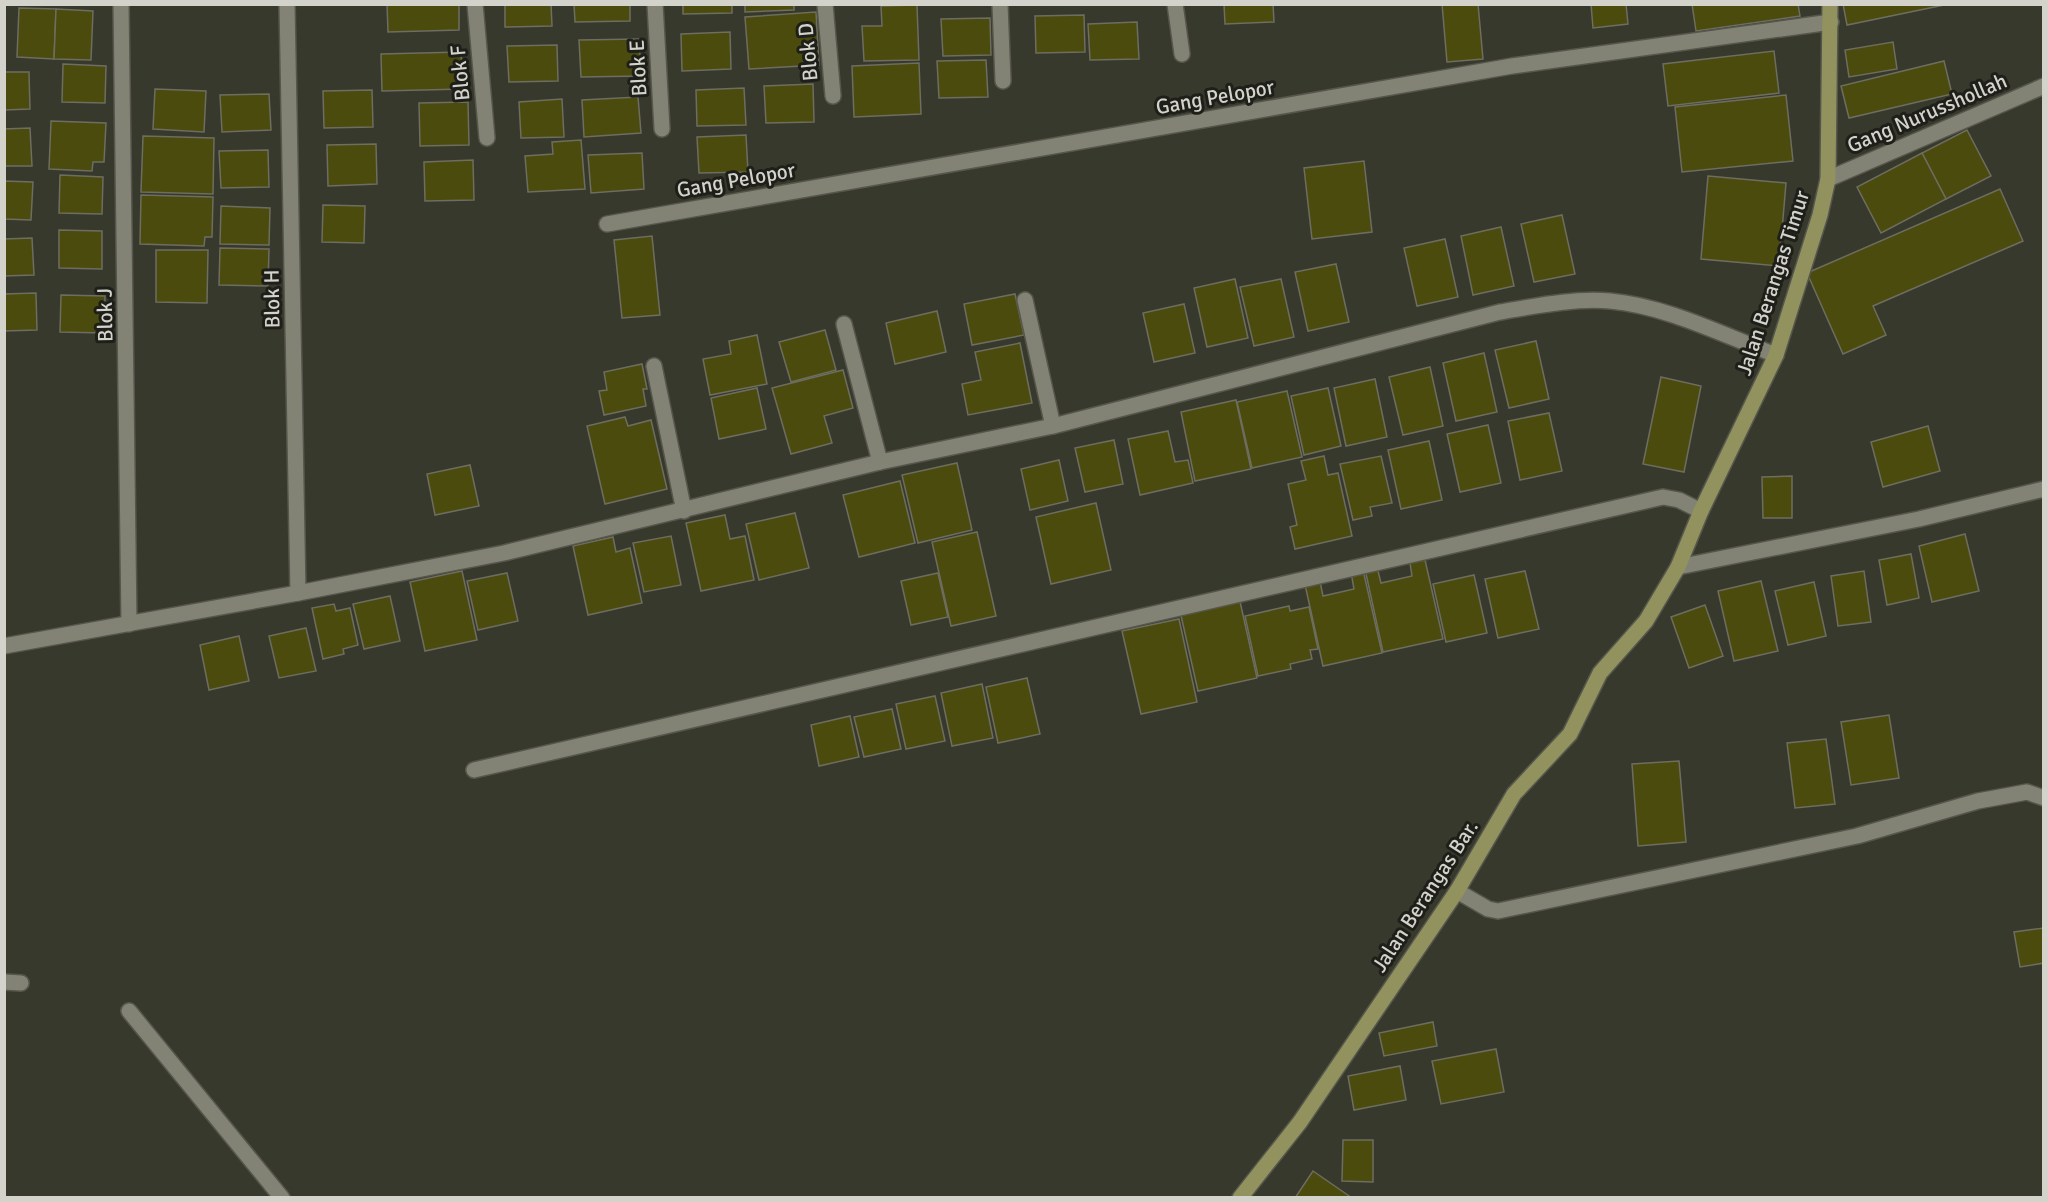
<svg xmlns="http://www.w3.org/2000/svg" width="2048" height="1202" viewBox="0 0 2048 1202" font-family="Signika,sans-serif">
  <rect width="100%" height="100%" fill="#38392d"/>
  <!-- building -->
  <g fill="#4b4b0d" stroke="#6d6d60" stroke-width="1.5">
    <polygon points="387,4 459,4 459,30 388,32"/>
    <polygon points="505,4 551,4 552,26 505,27"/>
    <polygon points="574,4 630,4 630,21 575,22"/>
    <polygon points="683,4 732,4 732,13 683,14"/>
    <polygon points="745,4 794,4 794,10 745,12"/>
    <polygon points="1224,4 1273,4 1274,22 1225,24"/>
    <polygon points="1442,4 1478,4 1483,59 1447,62"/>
    <polygon points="1591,4 1626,4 1628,24 1593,28"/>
    <polygon points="1692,4 1798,4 1800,16 1696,31"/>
    <polygon points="1843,4 1949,4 1847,25"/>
    <polygon points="917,5 919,60 864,61 862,26 882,26 881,6"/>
    <polygon points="19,8 56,9 54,59 17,57"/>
    <polygon points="56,9 93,11 91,60 54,59"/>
    <polygon points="816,12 819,65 749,69 745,17"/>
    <polygon points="1084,15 1085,52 1036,53 1035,16"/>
    <polygon points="990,18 991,55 943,56 941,19"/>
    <polygon points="1137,22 1139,59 1090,60 1088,24"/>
    <polygon points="730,32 731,69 682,71 681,34"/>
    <polygon points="639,39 641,76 581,77 579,40"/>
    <polygon points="1893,42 1897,69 1849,77 1845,50"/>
    <polygon points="557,45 558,81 509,82 507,46"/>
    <polygon points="1774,51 1779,93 1668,106 1663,64"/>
    <polygon points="461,52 463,89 382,91 381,54"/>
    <polygon points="986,60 988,97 939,98 937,61"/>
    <polygon points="1944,61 1952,94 1849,118 1841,86"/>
    <polygon points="919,63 921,114 854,117 852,66"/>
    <polygon points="63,64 106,66 105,103 62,102"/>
    <polygon points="4,72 29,72 30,109 4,110"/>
    <polygon points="813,84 814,122 766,123 764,86"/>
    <polygon points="744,88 746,125 697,126 696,90"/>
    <polygon points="155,89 206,91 204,132 153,129"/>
    <polygon points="372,90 373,127 324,128 323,91"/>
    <polygon points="269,94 271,130 222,132 220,95"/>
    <polygon points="1786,95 1793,161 1682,172 1675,107"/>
    <polygon points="638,97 641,133 584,137 582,100"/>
    <polygon points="562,99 564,137 521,138 519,102"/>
    <polygon points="468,102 469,145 420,146 419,103"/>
    <polygon points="51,121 106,123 104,162 93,162 92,171 49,169"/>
    <polygon points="30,128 32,166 4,166 4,129"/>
    <polygon points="1967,130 1991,176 1946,199 1922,153"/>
    <polygon points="746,135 748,172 699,173 697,137"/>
    <polygon points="143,136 214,138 213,194 141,192"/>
    <polygon points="581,140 585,189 528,192 525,156 553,154 552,142"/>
    <polygon points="376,144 377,184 328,186 327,145"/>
    <polygon points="268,150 269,187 221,188 219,151"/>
    <polygon points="642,153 644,189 591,193 588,155"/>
    <polygon points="1922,153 1946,199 1881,233 1857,187"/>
    <polygon points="473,160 474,200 425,201 424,162"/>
    <polygon points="1364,161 1372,232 1312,239 1304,168"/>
    <polygon points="60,175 103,177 102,214 59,213"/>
    <polygon points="1708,176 1786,183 1779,266 1701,259"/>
    <polygon points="4,181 33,182 31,220 4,219"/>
    <polygon points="2000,189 2023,241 1873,306 1886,335 1843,354 1807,273"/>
    <polygon points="141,195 213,197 212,237 205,237 204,246 140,244"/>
    <polygon points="323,205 365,206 364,243 322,242"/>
    <polygon points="221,206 270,208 269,245 220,244"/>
    <polygon points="1562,215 1575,274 1534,282 1521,224"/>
    <polygon points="1501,227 1514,286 1473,295 1461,236"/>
    <polygon points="59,230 102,231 102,269 59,268"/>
    <polygon points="652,236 660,315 622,318 614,240"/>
    <polygon points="32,238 34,275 4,276 4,239"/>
    <polygon points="1445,239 1458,297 1417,306 1404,248"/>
    <polygon points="220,248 269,249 268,286 219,285"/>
    <polygon points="156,250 208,250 207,303 156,302"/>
    <polygon points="1336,264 1349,322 1308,331 1295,272"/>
    <polygon points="1235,279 1248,338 1207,347 1194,288"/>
    <polygon points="1281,279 1294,337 1254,346 1240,287"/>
    <polygon points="36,293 37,330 4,331 4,294"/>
    <polygon points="1015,294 1024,335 972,345 964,304"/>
    <polygon points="61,295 105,296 104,333 60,332"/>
    <polygon points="1184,304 1195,353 1154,362 1143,313"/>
    <polygon points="937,311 946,352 895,364 886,323"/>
    <polygon points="825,330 836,370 791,382 779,342"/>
    <polygon points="757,335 767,384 710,395 703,359 731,354 729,341"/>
    <polygon points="1536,341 1549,399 1509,408 1495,350"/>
    <polygon points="1020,343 1032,403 968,415 962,384 981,380 975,352"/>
    <polygon points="1484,353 1497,412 1456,421 1443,363"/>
    <polygon points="642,364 647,389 643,389 646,406 604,415 599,391 607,390 604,372"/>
    <polygon points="1430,367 1443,426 1403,435 1389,377"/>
    <polygon points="843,370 853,408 824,416 832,443 791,454 772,388"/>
    <polygon points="1661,377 1701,386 1684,472 1643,464"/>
    <polygon points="1375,379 1387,437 1346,446 1334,388"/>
    <polygon points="757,388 766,429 719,439 711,398"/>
    <polygon points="1328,388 1341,446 1304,455 1291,396"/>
    <polygon points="1287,391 1302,457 1252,468 1237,402"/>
    <polygon points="1236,400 1251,469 1195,481 1181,412"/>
    <polygon points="1549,413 1562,471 1520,480 1508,421"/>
    <polygon points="625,417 628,426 651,420 667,489 605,504 587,426"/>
    <polygon points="1488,425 1501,483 1460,492 1447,434"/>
    <polygon points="1928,426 1940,471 1883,487 1871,442"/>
    <polygon points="1168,431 1175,462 1188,460 1193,483 1140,495 1128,439"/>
    <polygon points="1114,440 1123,484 1085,492 1075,448"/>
    <polygon points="1429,441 1442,500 1401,509 1388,450"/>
    <polygon points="1324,456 1328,475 1338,473 1352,536 1295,549 1290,527 1297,525 1288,484 1306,480 1301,461"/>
    <polygon points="1381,456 1392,503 1370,507 1372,516 1353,520 1340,464"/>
    <polygon points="1059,460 1068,501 1030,510 1021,469"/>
    <polygon points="957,463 972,530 918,543 902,475"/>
    <polygon points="470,465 479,506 435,515 427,474"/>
    <polygon points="1792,476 1792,518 1763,518 1762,477"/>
    <polygon points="900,481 915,543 859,557 843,495"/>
    <polygon points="1096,503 1111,570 1051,584 1036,517"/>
    <polygon points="795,513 809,568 759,580 746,524"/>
    <polygon points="725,515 730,539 745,536 754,580 701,591 686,523"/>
    <polygon points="977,532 996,616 951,626 932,542"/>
    <polygon points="1965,534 1979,591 1932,602 1919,546"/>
    <polygon points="671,536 681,585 644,592 633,543"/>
    <polygon points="613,537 616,552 630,548 642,603 588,615 573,546"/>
    <polygon points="1911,554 1919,598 1887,605 1879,560"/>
    <polygon points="1425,560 1443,639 1383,652 1365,569 1377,567 1381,583 1412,576 1410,563"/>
    <polygon points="1363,570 1382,653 1323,666 1304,580 1319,577 1323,596 1354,589 1351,572"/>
    <polygon points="462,571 477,640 425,651 410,582"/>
    <polygon points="1525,571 1539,629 1498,638 1485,579"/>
    <polygon points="1864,571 1871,622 1838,626 1831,576"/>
    <polygon points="507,573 518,621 478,630 467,581"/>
    <polygon points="938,573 948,617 911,625 901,581"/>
    <polygon points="1474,575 1487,633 1446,642 1433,584"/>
    <polygon points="1761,581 1778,651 1734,661 1718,591"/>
    <polygon points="1814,582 1826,636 1788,645 1775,591"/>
    <polygon points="390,596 400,641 364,649 353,604"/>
    <polygon points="1239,597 1257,678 1198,691 1180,611"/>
    <polygon points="334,604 336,611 350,608 358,645 343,649 344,654 323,659 312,608"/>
    <polygon points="1705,605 1723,656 1689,668 1671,617"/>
    <polygon points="1289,606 1290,611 1309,607 1318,649 1310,650 1312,659 1290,664 1291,669 1258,676 1245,616"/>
    <polygon points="1179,619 1197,702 1141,714 1122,631"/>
    <polygon points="306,628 316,671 279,678 269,636"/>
    <polygon points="239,636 249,681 209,690 200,645"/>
    <polygon points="1027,678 1040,734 998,743 986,687"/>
    <polygon points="982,684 993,738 952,746 941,693"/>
    <polygon points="935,696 945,741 906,749 896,704"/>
    <polygon points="892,709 901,749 864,757 854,717"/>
    <polygon points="1889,715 1899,778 1851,785 1841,722"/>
    <polygon points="850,716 859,757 819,766 811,725"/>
    <polygon points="1826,739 1835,804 1795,808 1787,743"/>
    <polygon points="1679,761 1686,842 1638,846 1632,764"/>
    <polygon points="2044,928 2044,963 2020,967 2014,932"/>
    <polygon points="1433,1022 1437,1046 1384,1056 1379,1033"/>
    <polygon points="1496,1049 1504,1092 1441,1104 1432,1061"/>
    <polygon points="1400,1066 1406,1100 1354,1110 1348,1076"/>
    <polygon points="1343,1140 1373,1140 1373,1182 1342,1181"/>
    <polygon points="1313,1171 1352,1198 1295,1198"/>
  </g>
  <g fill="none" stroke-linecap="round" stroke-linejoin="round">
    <!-- minor casing -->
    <g stroke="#56564c" stroke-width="18">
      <g id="minor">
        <polyline points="121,4 129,624"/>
        <polyline points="287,4 298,593"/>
        <polyline points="475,4 487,138"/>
        <polyline points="655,4 662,129"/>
        <polyline points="825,4 833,96"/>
        <polyline points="1000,4 1003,81"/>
        <polyline points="1175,4 1182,54"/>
        <polyline points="1828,179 2044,86"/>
        <polyline points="607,224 1512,66 1831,22"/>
        <polyline points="1025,300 1053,426"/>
        <polyline points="844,324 880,462"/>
        <polyline points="654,366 684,511"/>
        <polyline points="1678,567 1919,519 2044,489"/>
        <path d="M4,646L298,593L504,553L880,462L1053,426L1500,312C1536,306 1573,298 1610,301C1666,306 1723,335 1776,355"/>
        <polyline points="474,770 1663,497 1679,500 1701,511"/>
        <polyline points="1457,891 1488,909 1498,911 1857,836 1978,801 2027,792 2044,798"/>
        <polyline points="4,982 21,983"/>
        <polyline points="129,1011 282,1198"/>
      </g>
    </g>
    <!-- major casing -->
    <g stroke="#56564c" stroke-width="18">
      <polyline id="major" points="1240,1198 1300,1122 1457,891 1514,794 1570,734 1600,673 1646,621 1678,567 1701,511 1776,355 1820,215 1828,179 1830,4"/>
    </g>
    <!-- minor -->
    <use href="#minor" stroke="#828375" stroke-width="15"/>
    <!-- major -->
    <use href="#major" stroke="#91925e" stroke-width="15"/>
  </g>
  <g text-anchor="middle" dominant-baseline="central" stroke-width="6" stroke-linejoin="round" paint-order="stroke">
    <!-- street labels -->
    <g font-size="21" fill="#d3d3cc" stroke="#1f1f1a">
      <text transform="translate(808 52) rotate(-95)">Blok D</text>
      <text transform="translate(638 68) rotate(-93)">Blok E</text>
      <text transform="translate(460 73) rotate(-95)">Blok F</text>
      <text transform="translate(1215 97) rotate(-10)">Gang Pelopor</text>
      <text transform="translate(1927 113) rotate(-23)">Gang Nurusshollah</text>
      <text transform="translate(736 180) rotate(-10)">Gang Pelopor</text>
      <text transform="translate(1773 283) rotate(-72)">Jalan Berangas Timur</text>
      <text transform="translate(272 299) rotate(-91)">Blok H</text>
      <text transform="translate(105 315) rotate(-91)">Blok J</text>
      <text transform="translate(1425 896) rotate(-57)">Jalan Berangas Bar.</text>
    </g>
  </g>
  <!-- border -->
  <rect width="2048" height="1202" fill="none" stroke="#d3d3cc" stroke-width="12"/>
</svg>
